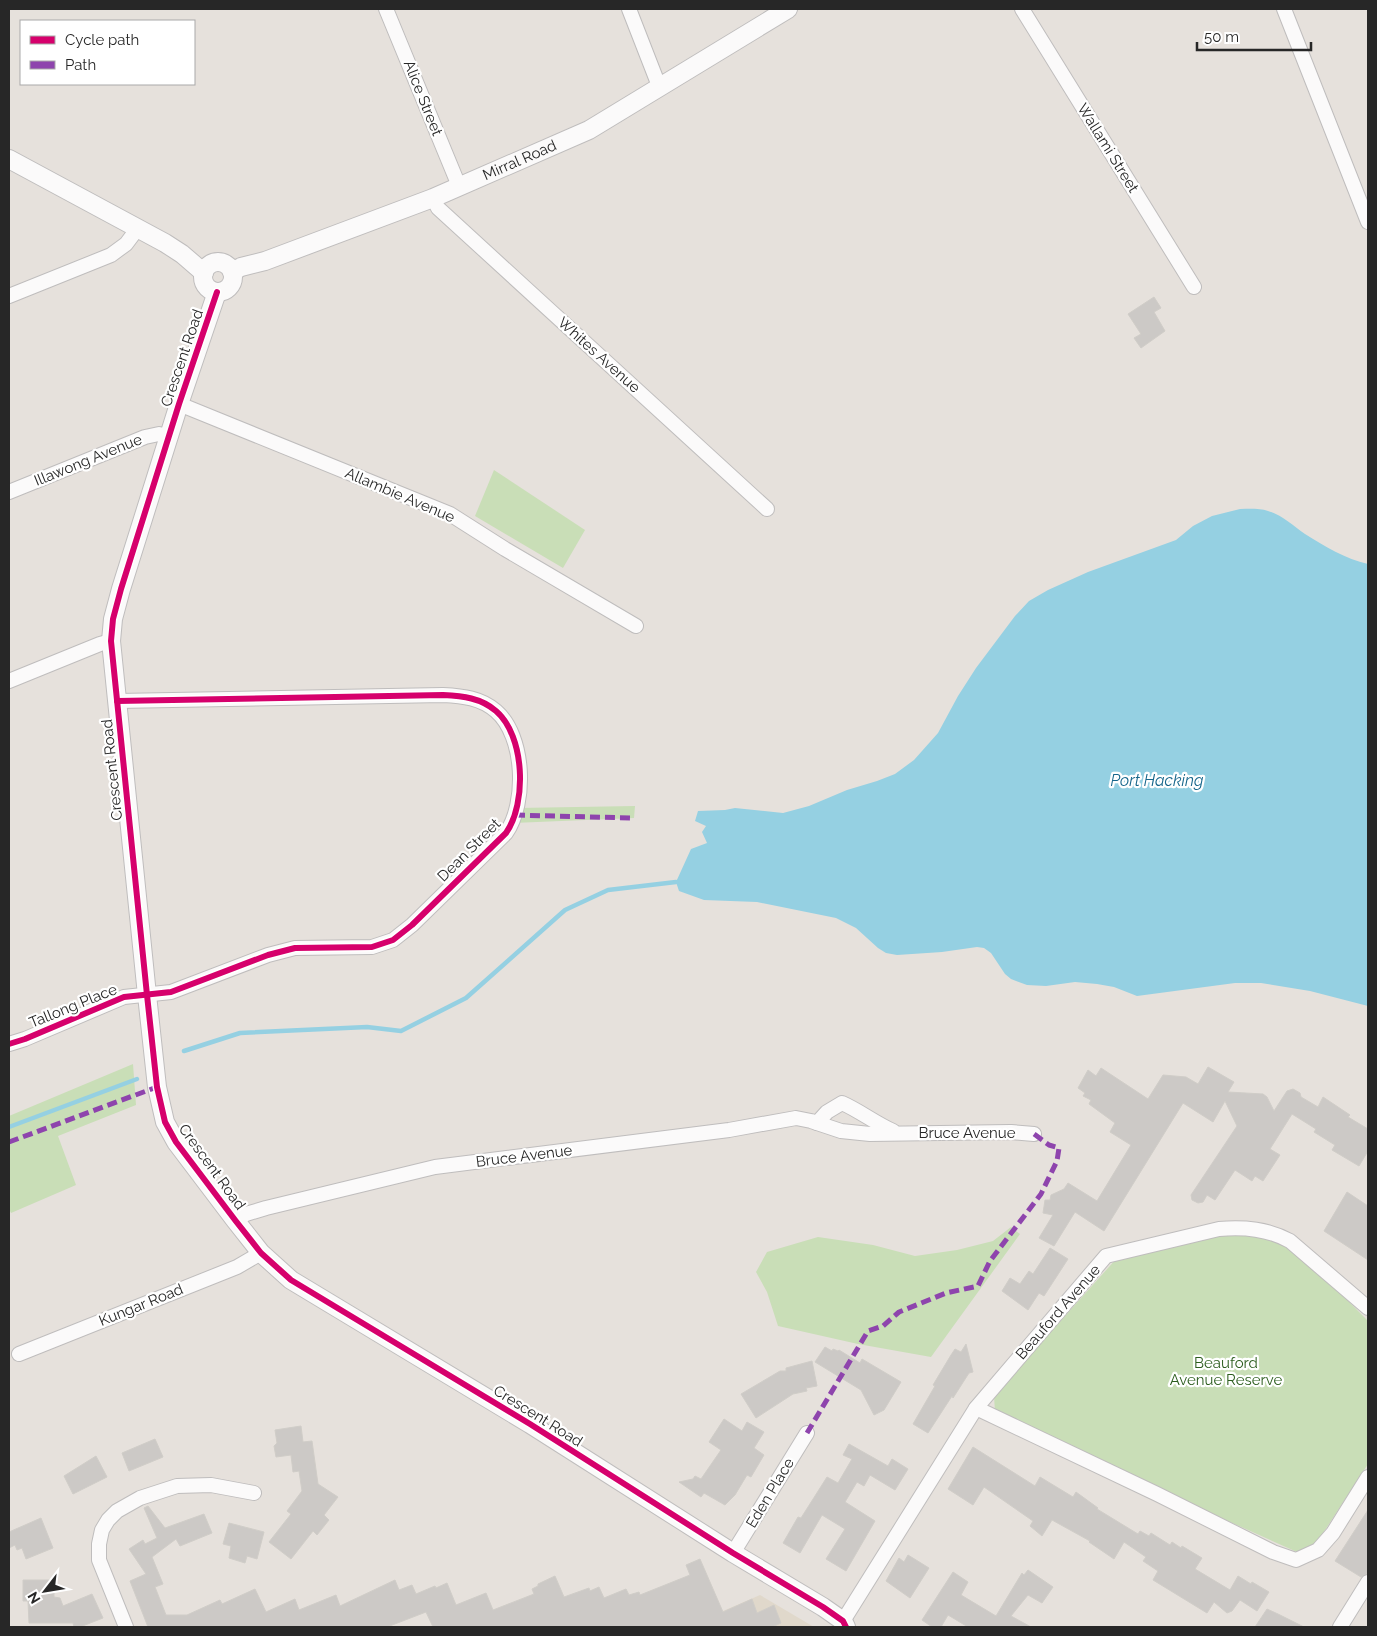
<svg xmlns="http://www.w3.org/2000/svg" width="1377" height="1636" viewBox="0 0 1377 1636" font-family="Raleway,sans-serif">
  <rect width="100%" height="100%" fill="#e6e1dc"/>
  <!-- education -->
  <polygon fill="#e0d8cb" points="760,1595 814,1627 730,1627 723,1611"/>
  <!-- green -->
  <g fill="#c9deb7">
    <polygon points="494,470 585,530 563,568 475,516"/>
    <polygon points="635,806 634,818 513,823 517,808"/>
    <polygon points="133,1064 136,1105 58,1136 76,1185 11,1213 9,1209 9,1116"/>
    <polygon points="1011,1227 1020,1234 931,1357 858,1344 778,1326 767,1292 756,1272 767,1252 818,1237 873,1245 915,1256 957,1250 993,1241"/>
    <polygon points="1216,1235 1256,1235 1299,1251 1368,1321 1368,1464 1316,1544 1297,1552 1101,1464 995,1413 994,1395 1117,1258"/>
  </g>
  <!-- water -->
  <path fill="#95d0e2" d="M1240,509C1249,509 1259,508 1268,511C1282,515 1293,526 1305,534C1324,546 1346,559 1368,564V1006L1310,991L1261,983H1235L1137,996L1114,987L1097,984L1075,982L1046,986L1027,985L1011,979L1005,974L991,953L984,948L977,947L942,952L897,955L886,953L878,948L856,928L836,918L757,902L704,900L679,891L676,882L691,849L707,843L702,832L706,826L695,821L698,811L725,810L735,808L783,813L809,806L847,790L877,781L895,774L914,760L938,733L958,696L976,668L1015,616L1029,601L1048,590L1088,572L1176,540L1193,526L1212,516Z"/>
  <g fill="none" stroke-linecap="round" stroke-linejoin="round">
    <!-- stream -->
    <g stroke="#95d0e2" stroke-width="4.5">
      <polyline points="184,1051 240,1033 367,1027 401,1031 466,998 565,910 608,890 676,882"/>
      <polyline points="9,1127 137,1079"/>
    </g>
  </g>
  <!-- building -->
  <g fill="#ccc9c6" stroke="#d0cdc8">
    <polygon points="1154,297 1161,308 1154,312 1165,331 1141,348 1134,338 1141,334 1128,314"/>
    <polygon points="1208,1067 1234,1082 1228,1092 1263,1094 1267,1097 1274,1111 1287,1091 1293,1089 1300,1093 1301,1097 1318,1107 1323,1097 1350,1115 1348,1117 1368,1129 1368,1151 1359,1166 1332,1150 1335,1145 1314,1132 1316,1129 1292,1114 1270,1149 1280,1155 1263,1181 1255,1176 1252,1181 1235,1170 1215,1200 1207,1195 1203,1202 1198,1203 1192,1200 1191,1195 1237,1126 1225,1101 1213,1122 1183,1103 1104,1231 1075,1212 1054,1246 1039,1238 1053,1215 1043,1213 1045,1200 1050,1200 1051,1195 1064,1189 1068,1183 1097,1201 1131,1145 1110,1132 1115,1123 1089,1104 1091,1100 1083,1096 1085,1093 1078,1088 1088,1070 1096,1076 1101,1068 1148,1099 1163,1075 1186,1077 1198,1084"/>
    <polygon points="1347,1192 1368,1206 1368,1260 1324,1231"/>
    <polygon points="1050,1248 1068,1259 1044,1296 1039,1293 1028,1310 1002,1291 1010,1278 1020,1284 1029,1271 1033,1274"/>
    <polygon points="966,1344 973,1372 969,1373 953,1398 952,1396 928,1433 913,1424 935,1386 933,1385 951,1355 955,1349 961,1352"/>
    <polygon points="825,1347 832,1351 833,1349 838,1351 839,1350 860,1363 862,1359 901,1382 884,1410 874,1415 861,1390 815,1362"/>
    <polygon points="812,1361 817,1386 806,1388 807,1391 793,1394 756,1418 741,1394 780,1371 786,1371 786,1368"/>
    <polygon points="724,1419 742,1431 747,1422 764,1432 754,1448 764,1455 751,1477 747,1475 735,1495 725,1505 704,1493 701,1497 679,1482 693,1479 695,1476 701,1479 721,1450 709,1442"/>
    <polygon points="301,1426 303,1442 312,1441 318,1484 338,1497 324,1515 329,1520 317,1535 313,1531 291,1559 269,1542 291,1514 287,1511 302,1491 299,1471 293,1472 291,1455 276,1457 274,1446 277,1443 275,1430"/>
    <polygon points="155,1439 163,1457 129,1471 122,1453"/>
    <polygon points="849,1444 888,1466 892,1459 908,1469 895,1490 870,1475 864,1486 857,1482 845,1502 875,1521 846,1571 826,1559 845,1529 822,1515 800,1553 783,1543 798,1517 801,1518 827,1477 838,1483 852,1459 843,1455"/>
    <polygon points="973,1447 1035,1486 1040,1477 1073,1497 1076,1492 1098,1508 1097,1509 1138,1534 1140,1531 1149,1536 1151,1533 1170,1545 1172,1542 1181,1548 1182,1546 1202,1558 1195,1569 1230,1590 1238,1576 1251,1584 1252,1582 1269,1592 1257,1611 1240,1600 1232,1611 1227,1613 1214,1602 1207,1613 1153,1580 1158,1571 1143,1561 1146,1557 1124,1542 1114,1559 1089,1542 1090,1541 1052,1520 1042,1536 1030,1526 1033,1521 984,1487 973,1505 948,1489"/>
    <polygon points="96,1456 107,1477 73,1494 64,1476"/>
    <polygon points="148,1506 165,1528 204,1514 212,1533 180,1546 176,1539 152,1557 163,1584 155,1587 166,1615 187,1615 220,1600 222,1604 255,1589 266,1612 295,1599 299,1610 336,1595 340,1606 395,1580 399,1590 412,1585 416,1594 435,1586 436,1588 447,1583 456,1605 486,1593 493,1610 534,1594 532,1589 538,1586 538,1584 555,1576 564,1597 589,1588 590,1591 599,1587 604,1598 626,1589 629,1595 639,1592 640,1595 690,1575 686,1565 700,1559 723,1612 752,1599 757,1613 774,1605 781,1623 772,1627 433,1627 426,1612 387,1627 148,1627 130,1581 146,1574 129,1549 143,1540 145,1544 157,1538 144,1508"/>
    <polygon points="1368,1510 1368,1573 1361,1577 1335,1561"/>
    <polygon points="41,1518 53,1548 26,1559 22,1548 17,1550 15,1545 9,1548 9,1532"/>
    <polygon points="229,1523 264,1532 257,1559 247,1556 245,1563 229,1558 231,1546 223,1544"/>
    <polygon points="908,1555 929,1568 910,1598 886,1581 899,1558 904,1562"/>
    <polygon points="1028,1570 1053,1587 1042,1603 1028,1595 1011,1616 1031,1627 968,1627 948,1615 941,1627 932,1627 922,1620 953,1572 968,1582 961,1595 996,1616 1022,1573 1024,1575"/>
    <polygon points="23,1580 51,1580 51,1590 54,1590 54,1597 60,1598 63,1606 92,1594 103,1618 80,1627 74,1627 73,1623 29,1623 28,1601 23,1601"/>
    <polygon points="1267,1609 1278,1614 1304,1627 1255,1627"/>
  </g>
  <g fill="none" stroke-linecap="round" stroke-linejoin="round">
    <!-- minor casing -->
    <g stroke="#bfbdbd" stroke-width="16">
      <g id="minor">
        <polyline points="386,9 459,186"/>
        <polyline points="629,9 659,86"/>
        <polyline points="1022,9 1194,287"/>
        <polyline points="1284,9 1368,222"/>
        <polyline points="433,198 438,208 767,509"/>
        <polyline points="9,296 111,255 126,244 138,228"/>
        <polyline points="179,404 450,514 505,549 636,626"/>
        <polyline points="9,492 145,437 159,434 168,436"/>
        <polyline points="9,681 100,644 111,641"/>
        <path d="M9,1044L25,1039L124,997L171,992L268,955L295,948L372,947L393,940L412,925L506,833C527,803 525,736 496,711C481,698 463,696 443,695L117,701"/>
        <path d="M817,1123L827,1112L842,1103C860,1111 875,1123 893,1131"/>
        <polyline points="235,1220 246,1214 266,1208 435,1167 729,1130 796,1118 811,1121 841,1131 870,1134 1011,1132 1034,1134"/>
        <polyline points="19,1354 237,1267 261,1253"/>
        <polyline points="976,1408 1157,1494 1273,1552 1296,1560 1318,1550 1333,1533 1368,1477"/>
        <polyline points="733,1553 807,1433"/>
        <path d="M843,1621L976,1408L1106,1256L1219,1229C1245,1227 1268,1229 1290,1241L1368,1308"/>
        <polyline points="126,1627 99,1560 99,1544 102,1530 108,1520 117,1511 140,1498 177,1486 211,1485 254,1493"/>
        <polyline points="1340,1627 1368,1582"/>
      </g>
    </g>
    <!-- tertiary casing -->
    <g stroke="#bfbdbd" stroke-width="20">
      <g id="tertiary">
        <polyline points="9,159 165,243 182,254 204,273"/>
        <circle cx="218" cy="277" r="15"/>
        <path id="s1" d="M232,272L241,267L265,261L433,198L589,130L788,9"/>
        <polyline points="217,292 179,404 121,589 113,619 111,641 147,995 157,1087 165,1122 176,1142 235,1220 261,1253 291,1280 530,1424 733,1553 823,1607 843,1621 846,1627"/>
      </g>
    </g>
    <!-- minor -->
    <use href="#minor" stroke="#fbfafa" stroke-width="14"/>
    <!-- tertiary -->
    <use href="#tertiary" stroke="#fbfafa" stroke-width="18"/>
    <!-- quiet -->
    <g stroke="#8e44ad" stroke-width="5" stroke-dasharray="10 5" stroke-linecap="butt">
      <polyline points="515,815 634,818"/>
      <polyline points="9,1142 157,1087"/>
      <polyline points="807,1433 868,1331 883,1326 899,1312 946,1293 978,1286 990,1261 1041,1194 1057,1161 1059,1148 1049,1145 1034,1134"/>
    </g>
    <!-- cycleway casing -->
    <g stroke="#fff" stroke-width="9">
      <g id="cycleway">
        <polyline points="217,292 179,404 121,589 113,619 111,641 147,995 157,1087 165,1122 176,1142 235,1220 261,1253 291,1280 530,1424 733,1553 823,1607 843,1621 846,1627"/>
        <path d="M9,1044L25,1039L124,997L171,992L268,955L295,948L372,947L393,940L412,925L506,833C527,803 525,736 496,711C481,698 463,696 443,695L117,701"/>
      </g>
    </g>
    <!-- cycleway -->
    <use href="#cycleway" stroke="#d6006c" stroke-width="6"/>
  </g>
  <g text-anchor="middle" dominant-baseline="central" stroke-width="4.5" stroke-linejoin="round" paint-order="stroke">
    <!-- street labels -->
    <g font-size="15" fill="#272727" stroke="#fff">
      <text transform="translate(423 98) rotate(68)">Alice Street</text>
      <text transform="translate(1108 148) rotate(58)">Wallami Street</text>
      <text stroke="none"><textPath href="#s1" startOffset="309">Mirral Road</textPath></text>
      <text transform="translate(599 355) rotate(42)">Whites Avenue</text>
      <text transform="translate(182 358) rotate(-71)">Crescent Road</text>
      <text transform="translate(88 460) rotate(-22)">Illawong Avenue</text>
      <text transform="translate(400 495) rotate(23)">Allambie Avenue</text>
      <text transform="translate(112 770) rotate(-96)">Crescent Road</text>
      <text transform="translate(469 850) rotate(-45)">Dean Street</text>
      <text transform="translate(73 1006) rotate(-22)">Tallong Place</text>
      <text x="967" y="1133">Bruce Avenue</text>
      <text transform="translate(524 1156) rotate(-7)">Bruce Avenue</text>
      <text transform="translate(212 1167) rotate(54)">Crescent Road</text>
      <text transform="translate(141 1305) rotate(-22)">Kungar Road</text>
      <text transform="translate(1058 1312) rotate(-49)">Beauford Avenue</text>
      <text transform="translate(538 1416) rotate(32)">Crescent Road</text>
      <text transform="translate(770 1493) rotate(-59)">Eden Place</text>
    </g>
    <!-- park labels -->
    <g font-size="15" fill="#2c5d1e" stroke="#fff">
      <text x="1226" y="1363">Beauford<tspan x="1226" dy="17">Avenue Reserve</tspan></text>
    </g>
    <!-- water labels -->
    <g font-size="16" font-style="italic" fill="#16668b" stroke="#fff">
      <text x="1157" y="780">Port Hacking</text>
    </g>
  </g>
  <!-- border -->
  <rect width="1377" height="1636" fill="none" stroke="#272727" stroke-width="20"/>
  <!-- legend -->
  <rect x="20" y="20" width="175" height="65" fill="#ffffff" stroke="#a9a9a9"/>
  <rect x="30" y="36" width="25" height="8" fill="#d6006c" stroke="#a9a9a9"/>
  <text x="65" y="45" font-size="15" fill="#272727">Cycle path</text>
  <rect x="30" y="61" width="25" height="8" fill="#8e44ad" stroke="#a9a9a9"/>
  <text x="65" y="70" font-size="15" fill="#272727">Path</text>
  <!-- north arrow -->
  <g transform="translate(45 1591) rotate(239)" stroke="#ffffff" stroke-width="4" paint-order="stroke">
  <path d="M0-4L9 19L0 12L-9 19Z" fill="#272727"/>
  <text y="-8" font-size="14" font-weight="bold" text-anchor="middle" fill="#272727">N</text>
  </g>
  <!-- scale -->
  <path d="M1197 42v8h114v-8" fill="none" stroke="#272727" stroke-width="2.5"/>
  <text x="1204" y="42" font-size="15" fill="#272727" stroke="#ffffff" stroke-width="4" paint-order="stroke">50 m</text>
</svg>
